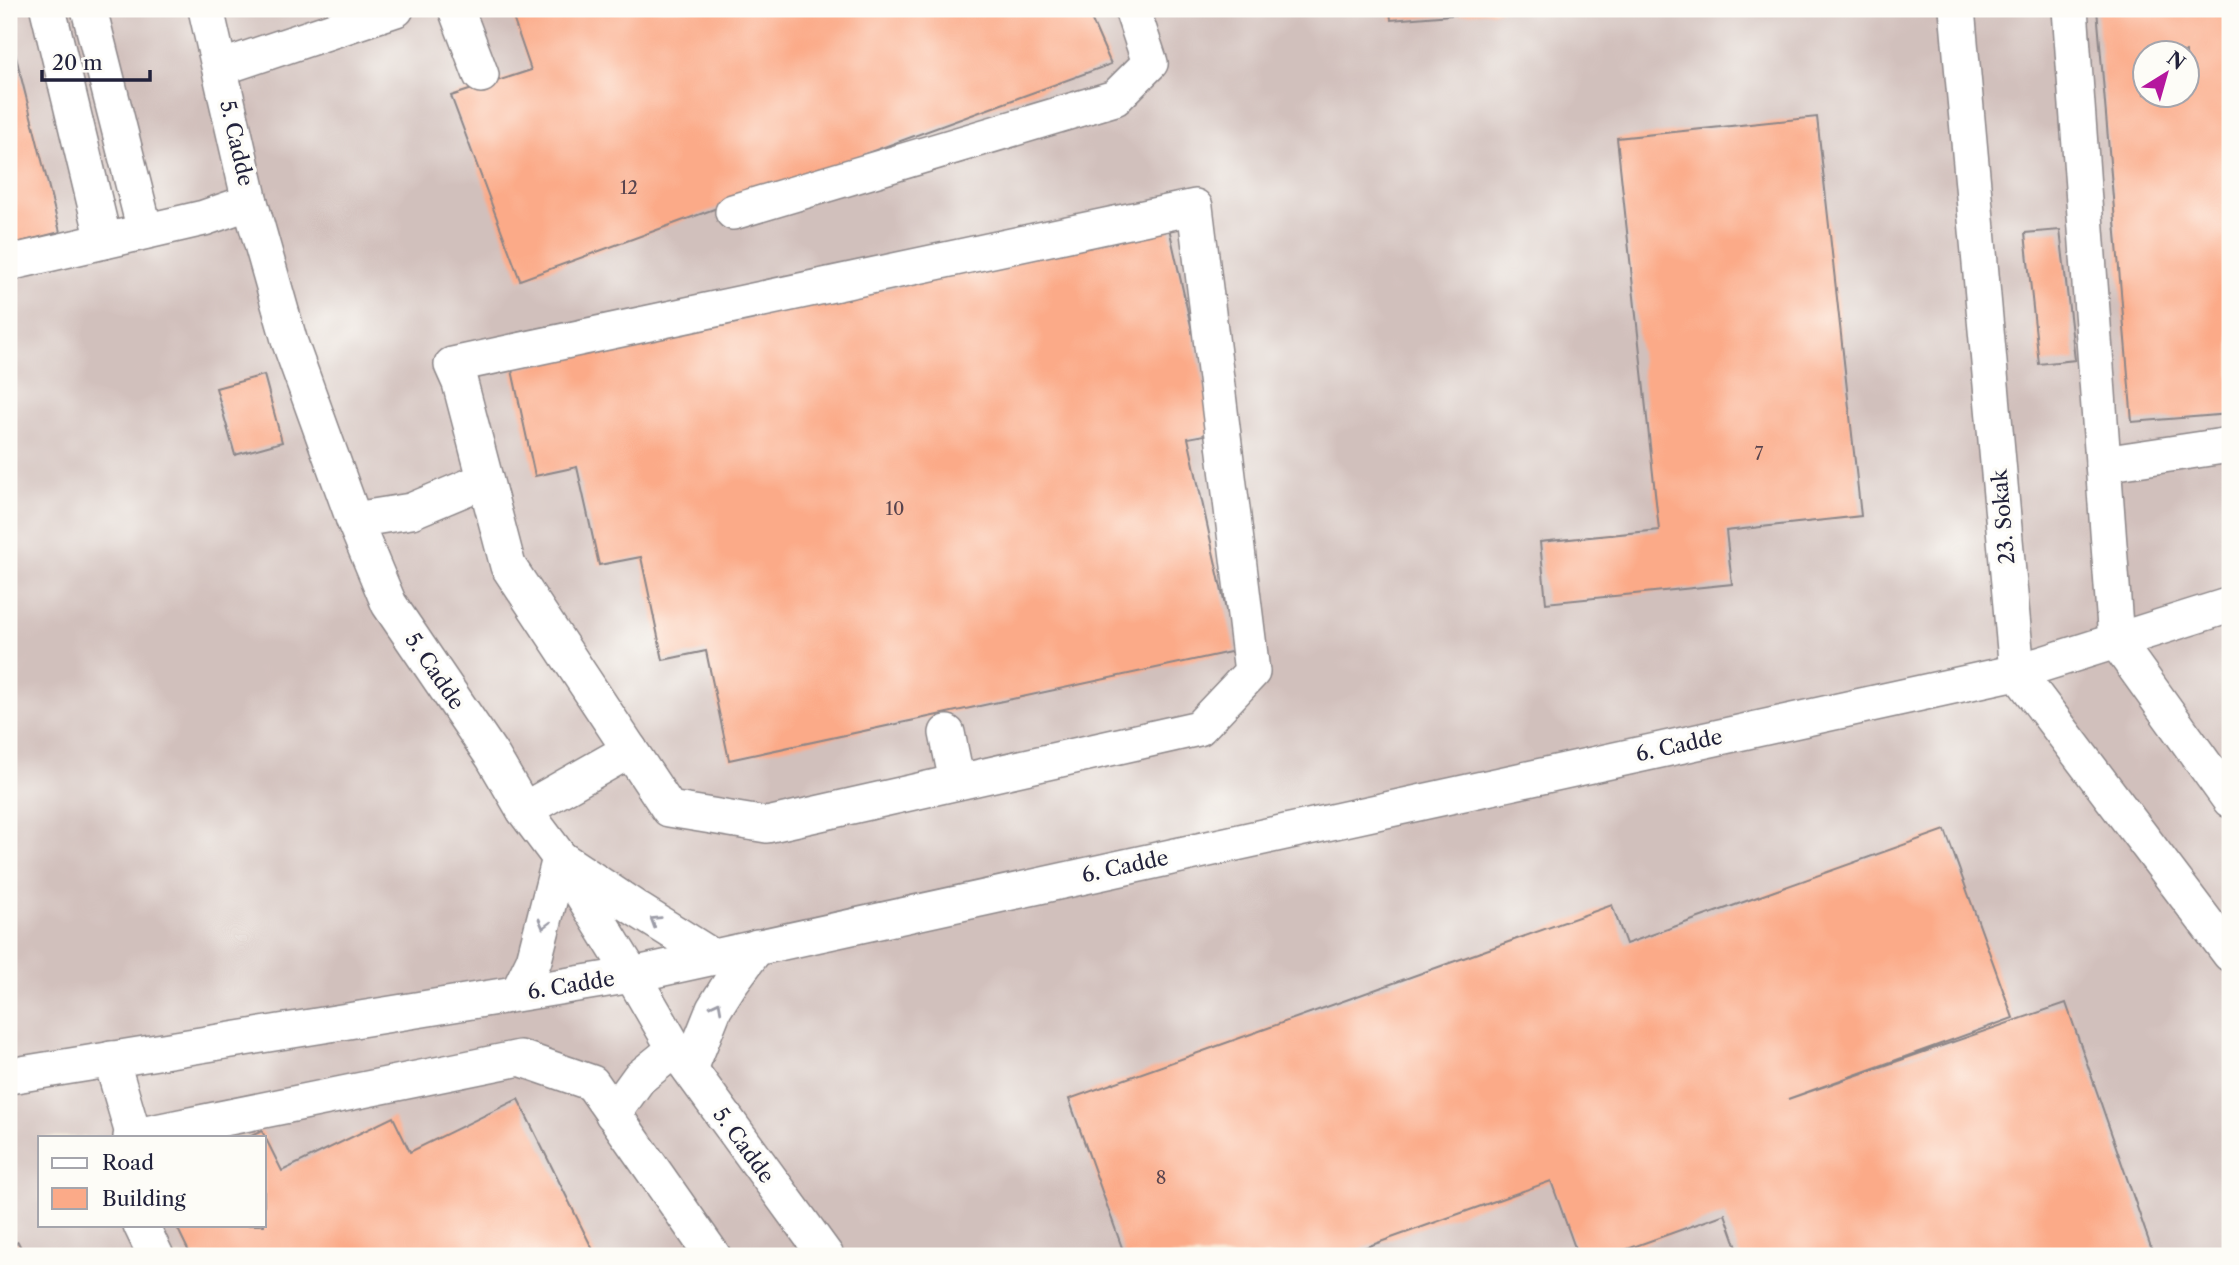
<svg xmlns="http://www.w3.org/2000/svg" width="2239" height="1265" viewBox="0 0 2239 1265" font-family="'Libre Caslon Text',serif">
  <rect width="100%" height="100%" fill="#fdfcf7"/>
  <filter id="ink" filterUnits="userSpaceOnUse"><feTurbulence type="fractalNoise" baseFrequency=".0143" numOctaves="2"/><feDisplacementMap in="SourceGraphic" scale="14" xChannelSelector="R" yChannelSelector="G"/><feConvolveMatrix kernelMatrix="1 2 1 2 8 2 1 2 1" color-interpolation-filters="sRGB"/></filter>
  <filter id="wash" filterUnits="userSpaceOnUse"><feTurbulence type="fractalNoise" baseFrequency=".00686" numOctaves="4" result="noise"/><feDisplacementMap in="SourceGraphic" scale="28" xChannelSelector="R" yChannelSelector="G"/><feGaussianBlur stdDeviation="1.57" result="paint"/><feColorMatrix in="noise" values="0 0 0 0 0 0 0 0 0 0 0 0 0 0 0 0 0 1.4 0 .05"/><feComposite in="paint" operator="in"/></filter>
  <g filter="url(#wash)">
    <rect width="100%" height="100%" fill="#f6ebd6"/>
    <!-- industrial -->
    <path fill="#d1c0bc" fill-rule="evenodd" d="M9,9H2230V1256H9ZM2144,52H2186V94H2144ZM40,1137H264V1225H40Z"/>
    <g id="blocks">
      <!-- building -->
      <g fill="#fbaa88" fill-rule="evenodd">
        <polygon points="510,9 1087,9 1111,64 520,280 451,96 531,70"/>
        <polygon points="1390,9 1499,9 1499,11 1391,20"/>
        <path d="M2097,9H2230V414L2132,422ZM2144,52H2186V94H2144Z"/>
        <polygon points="9,29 60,232 9,245"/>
        <polygon points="1817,117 1861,516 1726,531 1732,584 1546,603 1540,542 1659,530 1617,138"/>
        <polygon points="1169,228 1215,433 1188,438 1235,651 729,760 706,651 663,660 641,557 599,565 577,467 535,476 512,370"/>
        <polygon points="2060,230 2075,360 2039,364 2025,233"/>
        <polygon points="264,375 282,442 235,455 216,388"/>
        <polygon points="1945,830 2013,1018 1788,1099 2066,1003 2154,1256 1740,1256 1725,1214 1608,1256 1578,1256 1551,1181 1341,1256 1125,1256 1069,1099 1612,905 1626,944"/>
        <polygon points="518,1099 596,1256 191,1256 176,1225 264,1225 264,1137 249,1137 262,1131 282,1171 393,1117 410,1152"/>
        <polygon points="18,1242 25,1256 9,1256 9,1247"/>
      </g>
    </g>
  </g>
  <g filter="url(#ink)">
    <use href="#blocks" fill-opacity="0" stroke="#8c8688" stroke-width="2"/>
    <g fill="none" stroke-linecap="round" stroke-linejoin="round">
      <!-- minor casing -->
      <g stroke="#8c8688" stroke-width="38">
        <g id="minor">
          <polyline points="48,9 104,241"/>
          <polyline points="89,9 145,231"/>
          <polyline points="206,9 250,202 290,343 354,520 389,604 493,757 524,810 560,858 632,975 675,1049 826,1256"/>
          <polyline points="456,9 481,75"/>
          <polyline points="1957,9 2017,672 2230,954"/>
          <polyline points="2070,9 2116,641 2230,800"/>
          <polyline points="220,68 396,9"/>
          <polygon points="1195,207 1252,672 1199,728 767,825 669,809 508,566 460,383 452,365"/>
          <polyline points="733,212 1115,98 1150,63 1132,9"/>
          <polyline points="9,263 204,218 250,202"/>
          <polyline points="2103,464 2230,445"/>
          <polyline points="354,520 411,511 485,480"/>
          <polyline points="947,733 957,782"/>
          <polyline points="524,810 630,750"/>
          <polyline points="518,993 534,960 560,858 638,910 713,957"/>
          <polyline points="111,1059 134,1137"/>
          <polyline points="690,1069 714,1009 731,982 757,947"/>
          <polyline points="9,1076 632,975 2017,672 2230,605"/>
          <polyline points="613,1114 639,1078 675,1049"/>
          <polyline points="131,1137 520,1058 592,1083 713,1256"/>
          <polyline points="141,1225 156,1256"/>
        </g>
      </g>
      <!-- minor -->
      <use href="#minor" stroke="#fff" stroke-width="35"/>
    </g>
    <!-- one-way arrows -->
    <defs><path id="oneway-chevron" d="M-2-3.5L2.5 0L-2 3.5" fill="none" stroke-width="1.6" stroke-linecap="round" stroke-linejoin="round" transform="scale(1.75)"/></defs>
    <g stroke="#9c9ca7">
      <use href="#oneway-chevron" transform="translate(655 921) rotate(-148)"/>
      <use href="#oneway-chevron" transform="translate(544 924) rotate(105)"/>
      <use href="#oneway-chevron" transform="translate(717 1006) rotate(-62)"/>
    </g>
  </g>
  <g text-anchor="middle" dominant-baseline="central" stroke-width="7" stroke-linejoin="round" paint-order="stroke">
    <!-- number labels -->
    <g font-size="18" fill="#58444e">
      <text x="629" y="188">12</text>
      <text x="1759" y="454">7</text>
      <text x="895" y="509">10</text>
      <text x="1161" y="1178">8</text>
    </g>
    <!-- street labels -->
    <g font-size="21" fill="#22223b" stroke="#fdfcf7">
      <text transform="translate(237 143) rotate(77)">5. Cadde</text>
      <text transform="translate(2003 517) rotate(-95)">23. Sokak</text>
      <text transform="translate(435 671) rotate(56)">5. Cadde</text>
      <text transform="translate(1679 745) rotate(-12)">6. Cadde</text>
      <text transform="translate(1125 866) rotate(-12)">6. Cadde</text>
      <text transform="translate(571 985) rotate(-9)">6. Cadde</text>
      <text transform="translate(744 1145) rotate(54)">5. Cadde</text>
    </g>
  </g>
  <!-- margin -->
  <rect width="2239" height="1265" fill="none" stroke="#fdfcf7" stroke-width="35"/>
  <!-- legend -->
  <rect x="38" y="1136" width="228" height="91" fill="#fdfcf7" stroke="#a5a5ac" stroke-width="2"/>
  <rect x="52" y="1158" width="35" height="10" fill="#ffffff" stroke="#a5a5ac" stroke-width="2"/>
  <text x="102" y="1170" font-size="21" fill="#22223b">Road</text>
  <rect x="52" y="1188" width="35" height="21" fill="#fbaa88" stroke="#a5a5ac" stroke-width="2"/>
  <text x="102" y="1206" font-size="21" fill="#22223b">Building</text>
  <!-- north arrow -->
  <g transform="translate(2166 74) rotate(37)"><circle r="33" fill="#fdfcf7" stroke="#a5a5ac" stroke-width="2"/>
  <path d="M0-5L12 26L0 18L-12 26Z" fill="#b5179e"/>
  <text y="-10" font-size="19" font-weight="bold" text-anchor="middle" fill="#22223b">N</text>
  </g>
  <!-- scale -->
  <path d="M42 70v10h108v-10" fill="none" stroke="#22223b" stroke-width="3.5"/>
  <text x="52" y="70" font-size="21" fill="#22223b" stroke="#fdfcf7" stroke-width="5" paint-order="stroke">20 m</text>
</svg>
